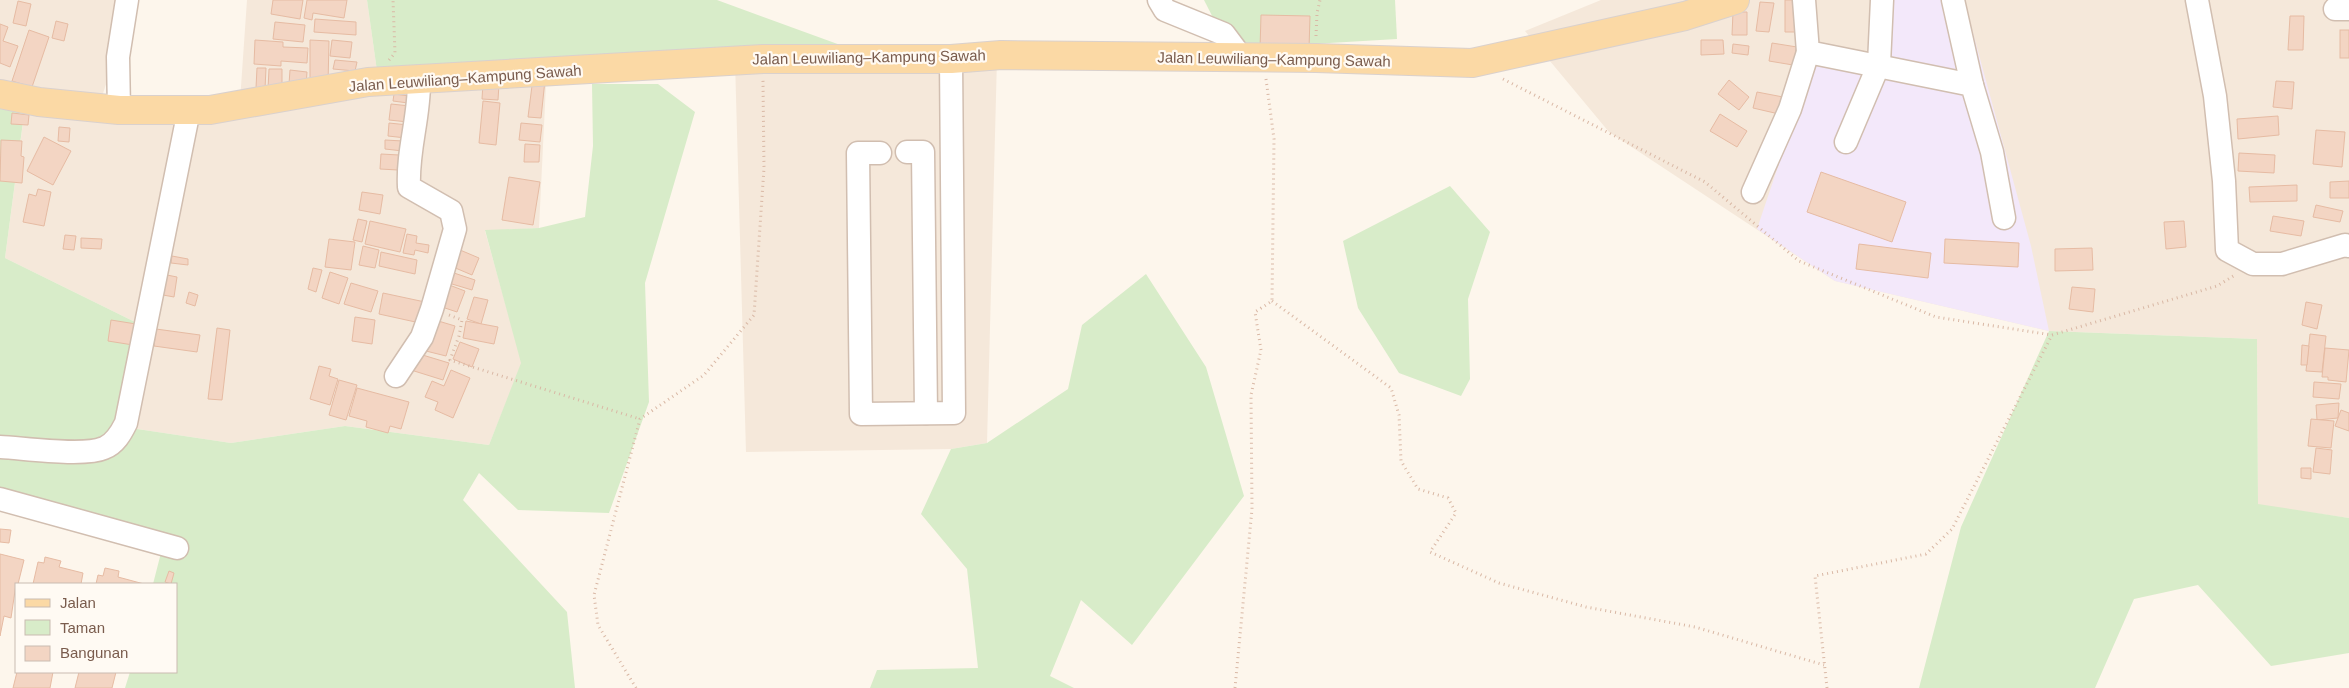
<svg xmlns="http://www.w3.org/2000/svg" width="2349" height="688" viewBox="0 0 2349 688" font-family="Arial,sans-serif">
  <rect width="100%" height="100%" fill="#fdf6ec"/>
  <!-- residential -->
  <g fill="#f5e8da">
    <polygon points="0,0 133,0 98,109 240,101 247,0 367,0 378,78 547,64 539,228 485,231 522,363 489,445 345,426 231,443 117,426 135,322 5,258 26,100 0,99"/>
    <polygon points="1601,0 2349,0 2349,518 2258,505 2257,339 2049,331 1835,281 1609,132 1525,31"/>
    <polygon points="997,58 987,443 951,449 746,452 735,61"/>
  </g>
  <!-- education -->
  <polygon fill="#f3e8fa" points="1873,0 1964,0 2031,246 2049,331 1835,281 1757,229 1818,47 1867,56"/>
  <!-- green -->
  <g fill="#d8ecc9">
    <polygon points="367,0 717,0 876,58 378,78"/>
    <polygon points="1204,0 1395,0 1397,39 1229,49"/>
    <polygon points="592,84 658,84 695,112 645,283 649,402 609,513 518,510 479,473 463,500 567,612 575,688 125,688 130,672 176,672 176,584 153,584 163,545 0,510 0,99 26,99 5,258 135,322 117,426 231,443 345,426 489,445 521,363 485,230 539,228 585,217 593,146"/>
    <polygon points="1450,186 1490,232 1468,299 1470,379 1461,396 1399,373 1358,308 1343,241"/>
    <polygon points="1146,274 1206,367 1244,496 1132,645 1081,600 1050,676 1074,688 870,688 877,670 978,668 967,569 921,514 951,449 987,443 1068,389 1082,325"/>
    <polygon points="2049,331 2257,339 2258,504 2349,518 2349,653 2271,666 2198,585 2134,599 2095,688 1919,688 1961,527"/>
  </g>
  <!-- building -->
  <g fill="#f3d5c3" stroke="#e6bba3">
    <polygon points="273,0 303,0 300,19 271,14"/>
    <polygon points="307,0 347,0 344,18 313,13 312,20 304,18"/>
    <polygon points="1785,0 1798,0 1797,32 1785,32"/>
    <polygon points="18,1 31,4 26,26 13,23"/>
    <polygon points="1760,2 1774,3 1769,32 1756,31"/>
    <polygon points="1733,12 1747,12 1747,35 1732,35"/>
    <polygon points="1261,15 1310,16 1309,49 1260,49"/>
    <polygon points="2290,16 2304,16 2303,50 2288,50"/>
    <polygon points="315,19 356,22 356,35 314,32"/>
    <polygon points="56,21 68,24 64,41 52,38"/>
    <polygon points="275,22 305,25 303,42 273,39"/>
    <polygon points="0,24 8,27 3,41 18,46 10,67 0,63"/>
    <polygon points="29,30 49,37 32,87 12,81"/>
    <rect x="2340" y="30" width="9" height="28"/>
    <polygon points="255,40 283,42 283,47 308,48 307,63 281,61 281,66 254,64"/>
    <polygon points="310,40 329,41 328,84 310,84"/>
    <polygon points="332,40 352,42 350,58 330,56"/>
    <polygon points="1701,40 1723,40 1724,54 1701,55"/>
    <polygon points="1772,43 1797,47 1793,65 1769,61"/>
    <polygon points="1733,44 1749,46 1748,55 1732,53"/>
    <polygon points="335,60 357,62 355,71 333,69"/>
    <polygon points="257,68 266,68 265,89 256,88"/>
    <polygon points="269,69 282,69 282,89 268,89"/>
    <polygon points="290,70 307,72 306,85 289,84"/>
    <polygon points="533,78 545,80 541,118 528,117"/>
    <polygon points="1729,80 1749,97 1739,110 1718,94"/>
    <polygon points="2276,81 2294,82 2292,109 2273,107"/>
    <polygon points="483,83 499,84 498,100 482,99"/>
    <polygon points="1757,92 1783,97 1779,114 1753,108"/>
    <polygon points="394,94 409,96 408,103 393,101"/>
    <polygon points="483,101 500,103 496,145 479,143"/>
    <polygon points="391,104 410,106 408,122 389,120"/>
    <polygon points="12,113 29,115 28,125 11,124"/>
    <polygon points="1720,114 1747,131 1737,147 1710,131"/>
    <polygon points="2278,116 2279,135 2238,139 2237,119"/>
    <polygon points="389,123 408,125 406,138 388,136"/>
    <polygon points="521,123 542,125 540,142 519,140"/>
    <polygon points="59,127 70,128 69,142 58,141"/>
    <polygon points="2316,130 2345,132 2342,167 2313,164"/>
    <polygon points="44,137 71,151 53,185 27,171"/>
    <polygon points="1,140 22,141 21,156 24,157 22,183 0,181"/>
    <polygon points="385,140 403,141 403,151 385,149"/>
    <polygon points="525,144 540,145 539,162 524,162"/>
    <polygon points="2239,153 2275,155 2274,173 2238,171"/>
    <polygon points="381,154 399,155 398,170 380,169"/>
    <polygon points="1821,172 1906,202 1892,242 1807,212"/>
    <polygon points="509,177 540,182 533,225 502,220"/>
    <polygon points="2349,181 2349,198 2330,198 2330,182"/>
    <polygon points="2297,185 2297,201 2250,202 2249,187"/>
    <polygon points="38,189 51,192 44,226 23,222 29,194 36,196"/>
    <polygon points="362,192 383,195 380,214 359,210"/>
    <polygon points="2316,205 2343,211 2340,222 2313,217"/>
    <polygon points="2273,216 2304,221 2301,236 2270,231"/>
    <polygon points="358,219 367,221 362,242 353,240"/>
    <polygon points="370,221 406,229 400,252 365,244"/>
    <polygon points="2184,221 2186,247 2166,249 2164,222"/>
    <polygon points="407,234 417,236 416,243 429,245 428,253 415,250 414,255 403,253"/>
    <polygon points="65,235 76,236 74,250 63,249"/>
    <polygon points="81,238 102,239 101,249 81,248"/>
    <polygon points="329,239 355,242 351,270 325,267"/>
    <polygon points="1945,239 2019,243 2018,267 1944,263"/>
    <polygon points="1859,244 1931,253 1928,278 1856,269"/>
    <polygon points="363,246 379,250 375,268 359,265"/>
    <polygon points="453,247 479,258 472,275 446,264"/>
    <polygon points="2092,248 2093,270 2055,271 2055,249"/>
    <polygon points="381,252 417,260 415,274 379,266"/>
    <polygon points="172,256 188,259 188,265 171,263"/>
    <polygon points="313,268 322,270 316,292 308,289"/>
    <polygon points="445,270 475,280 472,290 442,281"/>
    <polygon points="330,272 348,278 339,304 322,298"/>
    <polygon points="167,275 177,277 174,297 163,295"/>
    <polygon points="351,283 378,291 371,312 344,304"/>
    <polygon points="444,283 465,291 457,312 436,305"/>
    <polygon points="2072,287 2095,289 2093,312 2069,309"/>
    <polygon points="189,292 198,295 195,306 186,303"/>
    <polygon points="383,293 425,302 420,323 379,314"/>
    <polygon points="474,297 488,300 481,324 467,319"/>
    <polygon points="2306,302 2322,305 2317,329 2302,325"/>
    <polygon points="355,317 375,320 372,344 352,341"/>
    <polygon points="111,320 136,324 133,345 108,341"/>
    <polygon points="435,320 455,326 446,356 426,351"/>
    <polygon points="466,321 498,327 494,344 463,338"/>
    <polygon points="217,328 230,330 222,400 208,399"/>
    <polygon points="156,329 200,335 197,352 154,346"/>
    <polygon points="2310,334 2326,336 2322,372 2306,371"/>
    <polygon points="460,342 479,349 472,367 453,359"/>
    <polygon points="2302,345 2309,346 2307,365 2301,365"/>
    <polygon points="2325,348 2349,350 2346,382 2328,380 2328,377 2322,377"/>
    <polygon points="416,353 449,363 443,380 411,370"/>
    <polygon points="319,366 331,369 329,376 338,379 330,405 310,399"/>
    <polygon points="451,370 470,378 453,418 435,410 438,402 425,397 432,381 444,386"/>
    <polygon points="339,380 357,385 346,420 329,415"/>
    <polygon points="2314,382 2341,384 2339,399 2313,397"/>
    <polygon points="357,388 409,402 401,429 390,426 388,433 366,427 367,421 349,416"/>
    <polygon points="2339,403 2338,418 2317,420 2316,405"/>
    <polygon points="2341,410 2349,413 2349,431 2335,426"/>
    <polygon points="2311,419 2334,421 2331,448 2308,446"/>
    <polygon points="2316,448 2332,450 2330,474 2313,472"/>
    <polygon points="2301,468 2311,468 2311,479 2301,478"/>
    <polygon points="0,529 11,530 9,543 0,542"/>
    <polygon points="0,554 24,560 18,584 16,584 11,618 4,616 0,636"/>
    <polygon points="45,557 61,561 59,567 83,573 81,584 33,584 38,562 44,563"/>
    <polygon points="105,568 119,571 118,577 144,584 96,584 98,575 103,576"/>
    <polygon points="169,571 174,573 171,584 165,582"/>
    <polygon points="17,672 53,672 50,688 13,688"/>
    <polygon points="79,672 116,672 112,688 75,688"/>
  </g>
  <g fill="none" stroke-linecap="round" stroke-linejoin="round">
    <!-- minor casing -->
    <g stroke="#d1beb0" stroke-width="25">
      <g id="minor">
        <polyline points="1159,0 1165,10 1224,34 1242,58"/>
        <polyline points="1804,0 1808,52 1972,85 1992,152 2004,218"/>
        <polyline points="1953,0 1972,85"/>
        <polyline points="2197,0 2215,96 2224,181 2227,250 2253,264 2282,264 2345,245 2349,246"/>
        <polyline points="2335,9 2349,9"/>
        <polyline points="119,110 118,57 127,0"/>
        <polyline points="1846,142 1879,64 1882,0"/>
        <polyline points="907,152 923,152 926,413"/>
        <polyline points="880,153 858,153 861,414 954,413 951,59"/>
        <polyline points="1753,192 1790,109 1808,52"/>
        <path d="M396,376L422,337L432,309L455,229L451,211L409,187C407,150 420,116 419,79"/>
        <path d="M0,447C23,448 84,457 104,448C115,444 121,433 126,423L189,110"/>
        <polyline points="0,499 177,548"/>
      </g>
    </g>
    <!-- major casing -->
    <g stroke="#dad1cd" stroke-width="30">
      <polyline id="major" points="0,94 39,102 119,110 210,110 368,82 763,59 951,59 1001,55 1316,58 1472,63 1685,16 1735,0"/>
    </g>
    <!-- path -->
    <g stroke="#d9b8a5" stroke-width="3" stroke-dasharray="1 4" stroke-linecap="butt">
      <polyline points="1316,36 1317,13 1320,0"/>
      <polyline points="389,60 395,53 393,0"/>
      <polyline points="1266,79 1274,139 1272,301"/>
      <polyline points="1503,79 1705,182 1799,261 1936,317 2052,335 2217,286 2235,275"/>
      <polyline points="1272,301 1391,388 1399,415 1401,461 1418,489 1448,498 1456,513 1430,552 1499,583 1586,607 1695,627 1824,665"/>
      <polyline points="449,315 462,320 459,336 450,360 640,419"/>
      <polyline points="636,688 598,625 594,595 640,419 704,375 754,315 764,168 763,80"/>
      <polyline points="1235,688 1252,509 1251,395 1261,350 1255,312 1272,301"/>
      <polyline points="1827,688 1815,576 1926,554 1952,529 2052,335"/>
    </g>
    <!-- minor -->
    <use href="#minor" stroke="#fff" stroke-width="22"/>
    <!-- major -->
    <use href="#major" stroke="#fbd9a5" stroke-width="28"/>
  </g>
  <g text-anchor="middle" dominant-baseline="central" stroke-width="4.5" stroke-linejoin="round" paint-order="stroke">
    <!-- street labels -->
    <g font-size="15" fill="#7a5c4d" stroke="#fffaf3">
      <text transform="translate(869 57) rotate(-1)">Jalan Leuwiliang–Kampung Sawah</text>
      <text transform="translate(1274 59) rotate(1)">Jalan Leuwiliang–Kampung Sawah</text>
      <text transform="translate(465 78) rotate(-4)">Jalan Leuwiliang–Kampung Sawah</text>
    </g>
  </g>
  <!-- legend -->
  <rect x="15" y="583" width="162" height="90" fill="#fffaf3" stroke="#cabbb1"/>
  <rect x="25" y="599" width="25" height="8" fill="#fbd9a5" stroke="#cabbb1"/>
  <text x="60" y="608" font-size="15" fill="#7a5c4d">Jalan</text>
  <rect x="25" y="620" width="25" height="15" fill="#d8ecc9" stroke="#cabbb1"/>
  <text x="60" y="633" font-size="15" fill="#7a5c4d">Taman</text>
  <rect x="25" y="646" width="25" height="15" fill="#f3d5c3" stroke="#cabbb1"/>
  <text x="60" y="658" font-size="15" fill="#7a5c4d">Bangunan</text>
</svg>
